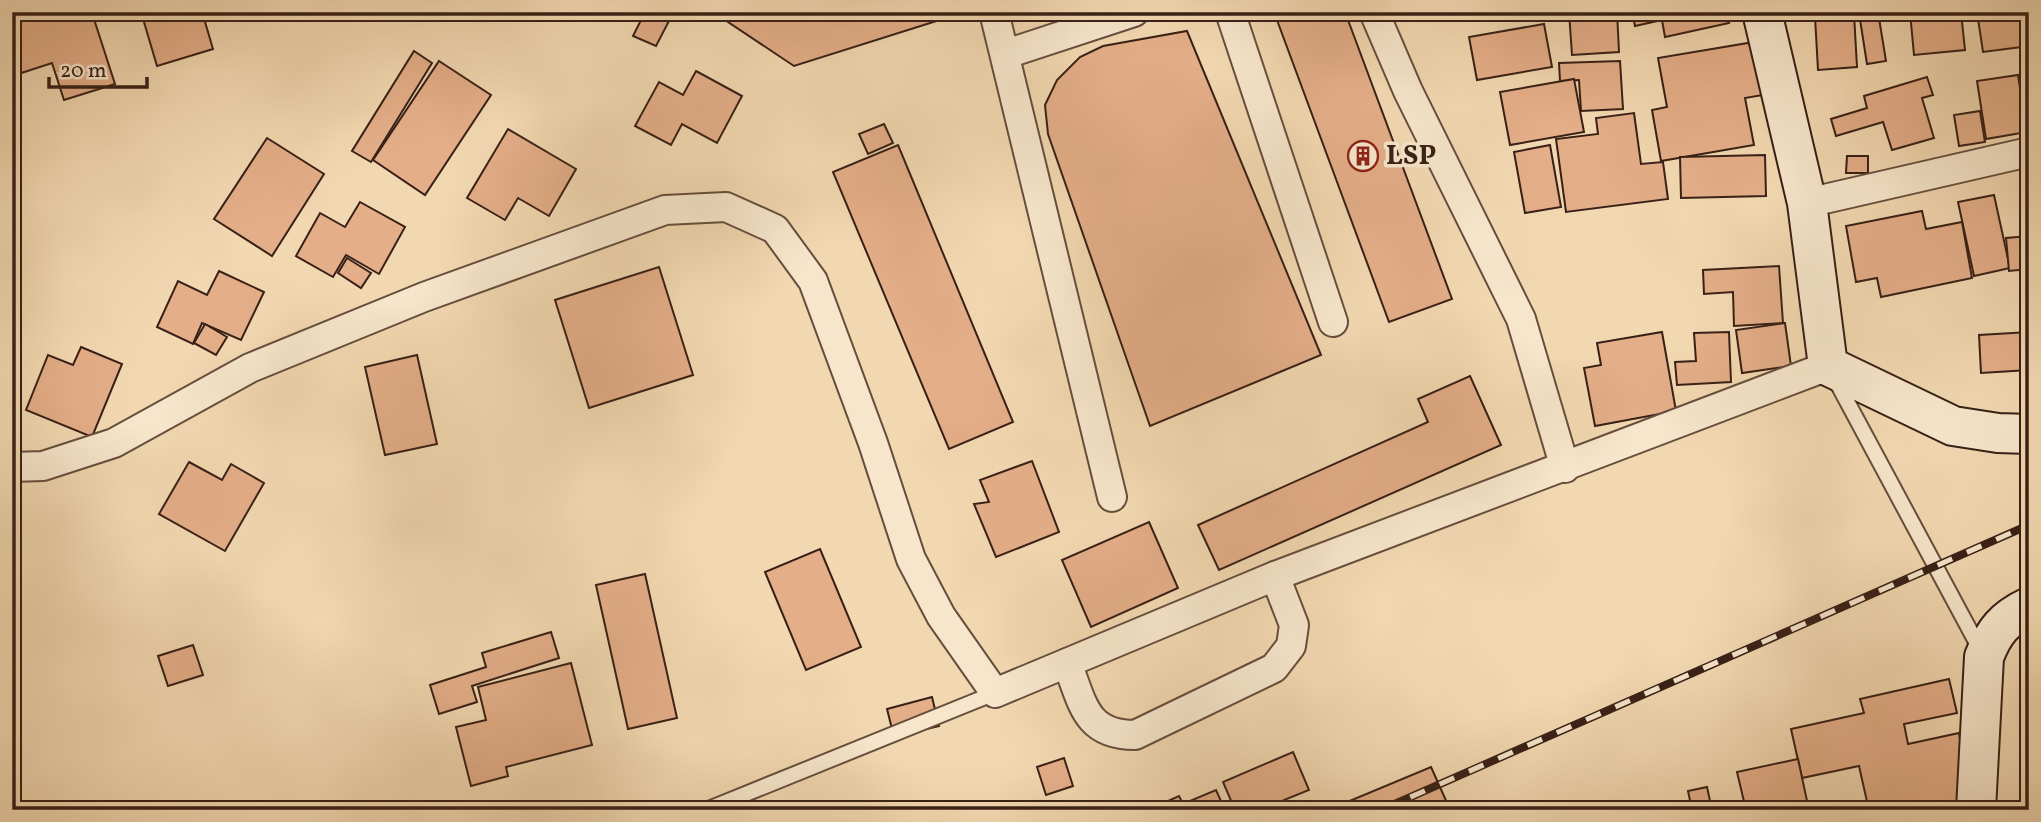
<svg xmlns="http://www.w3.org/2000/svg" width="2041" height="822" viewBox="0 0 2041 822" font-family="Vollkorn,serif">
  <rect width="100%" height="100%" fill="#f2d8b1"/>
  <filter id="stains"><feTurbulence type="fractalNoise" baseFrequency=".00286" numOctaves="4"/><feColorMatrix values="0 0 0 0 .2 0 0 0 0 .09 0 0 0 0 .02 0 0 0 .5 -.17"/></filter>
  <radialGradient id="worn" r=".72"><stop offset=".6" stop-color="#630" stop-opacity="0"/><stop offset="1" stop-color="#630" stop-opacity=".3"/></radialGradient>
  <!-- building -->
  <g fill="#e4ae88" stroke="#382016" stroke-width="2">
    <polygon points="34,12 92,13 115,84 64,100 52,63 12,76 12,19"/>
    <polygon points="141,12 211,12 203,15 213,49 157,66"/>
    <polygon points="645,12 655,12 670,19 656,46 633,36"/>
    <polygon points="713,12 965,12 794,66"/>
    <polygon points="1274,12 1345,12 1452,299 1389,322"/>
    <polygon points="1569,12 1617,12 1619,52 1572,55"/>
    <polygon points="1632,12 1727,12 1729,23 1665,37 1662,20 1635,26"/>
    <polygon points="1878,12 1886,61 1867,64 1859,13"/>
    <polygon points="1910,12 1961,12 1965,50 1914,55"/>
    <polygon points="1977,12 2029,12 2029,46 1983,52"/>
    <polygon points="1854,14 1857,67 1818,70 1815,17"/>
    <polygon points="1544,24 1552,67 1477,80 1469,37"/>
    <polygon points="1187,31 1321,355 1150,426 1048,134 1045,105 1057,80 1080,57 1103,46"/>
    <polygon points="1754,42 1763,95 1745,98 1754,145 1661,161 1652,110 1667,107 1658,58"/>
    <polygon points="414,51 432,63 371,162 352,151"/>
    <polygon points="439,61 491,95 425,195 373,160"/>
    <polygon points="1620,61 1623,109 1581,111 1579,80 1560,81 1559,63"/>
    <polygon points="696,71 742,96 717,143 682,124 671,145 635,126 659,82 683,95"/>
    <polygon points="2018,75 2027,132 1986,139 1977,81"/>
    <polygon points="1927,77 1933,95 1922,98 1934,138 1892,150 1883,122 1836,136 1831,119 1867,108 1864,96"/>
    <polygon points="1574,79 1584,132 1510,145 1500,92"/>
    <polygon points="1980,111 1985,142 1959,146 1954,115"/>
    <polygon points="1634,113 1641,164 1663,162 1668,199 1566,212 1556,139 1598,134 1596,118"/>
    <polygon points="884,124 893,143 868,154 859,134"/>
    <polygon points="508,129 576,169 549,216 518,198 505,220 467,198"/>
    <polygon points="267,138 324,174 272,256 214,219"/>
    <polygon points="898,145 1013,422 949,449 833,172"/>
    <polygon points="1550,145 1561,207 1525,213 1514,152"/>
    <polygon points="1765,155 1766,196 1681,198 1680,157"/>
    <polygon points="1847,156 1868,156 1868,173 1846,173"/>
    <polygon points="1994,195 2010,268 1974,276 1958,202"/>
    <polygon points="360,202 405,227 379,274 346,255 333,277 296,256 320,213 345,227"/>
    <polygon points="1922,211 1926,229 1962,222 1972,278 1881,297 1877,278 1856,282 1846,226"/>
    <polygon points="2029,236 2029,269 2009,271 2006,238"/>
    <polygon points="347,258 371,273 361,288 338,273"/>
    <polygon points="1779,266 1783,323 1734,326 1733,292 1704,294 1703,270"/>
    <polygon points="659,267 693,375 589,408 555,300"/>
    <polygon points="219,271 264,292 241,340 202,323 193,344 157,327 178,281 207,295"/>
    <polygon points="1785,323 1791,366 1742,373 1736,330"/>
    <polygon points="205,324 227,337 216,355 194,343"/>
    <polygon points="1662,332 1676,411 1595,426 1584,368 1601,365 1597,343"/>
    <polygon points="1729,332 1731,382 1677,385 1675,362 1696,361 1694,333"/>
    <polygon points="2029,332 2029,370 1981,373 1979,335"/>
    <polygon points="81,347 122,364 92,437 26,410 48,355 73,365"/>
    <polygon points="417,355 437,444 385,455 365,367"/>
    <polygon points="1470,376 1501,445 1219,570 1198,525 1428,422 1418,399"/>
    <polygon points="1032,461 1059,532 996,557 974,504 989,502 980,480"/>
    <polygon points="189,462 222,480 231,464 264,483 225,551 159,514"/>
    <polygon points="1149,522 1178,588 1091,627 1062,560"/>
    <polygon points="820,549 861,647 806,670 765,572"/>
    <polygon points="645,574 677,718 628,729 596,585"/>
    <polygon points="551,632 559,658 472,686 477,702 439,714 430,685 486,667 482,653"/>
    <polygon points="193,645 203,675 168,686 158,656"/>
    <polygon points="571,663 592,745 506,767 508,776 471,786 456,727 486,720 478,687"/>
    <polygon points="1949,679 1957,713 1904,724 1908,744 1959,733 1973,810 1893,810 1891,801 1868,806 1859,766 1802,778 1791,729 1864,713 1860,699"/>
    <polygon points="932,697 939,726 894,737 887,709"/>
    <polygon points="1293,752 1309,790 1284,800 1288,810 1235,810 1223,782"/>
    <polygon points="1064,758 1073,786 1046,795 1037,767"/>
    <polygon points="1798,759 1809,810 1746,810 1737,772"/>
    <polygon points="1431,767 1448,805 1437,810 1328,810"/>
    <polygon points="1707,787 1712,810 1692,810 1688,791"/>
    <polygon points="1216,790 1225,810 1148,810 1179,796 1183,804"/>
    <polygon points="1868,801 1868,810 1838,810 1837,804"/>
  </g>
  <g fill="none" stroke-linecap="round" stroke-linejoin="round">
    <!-- lane casing -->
    <g stroke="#664e3d" stroke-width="18">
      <g id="lane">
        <polyline points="1835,379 1981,651"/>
        <polyline points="706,810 995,693"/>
      </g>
    </g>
    <!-- street casing -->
    <g stroke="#664e3d" stroke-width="32">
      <g id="street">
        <polyline points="994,12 1112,497"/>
        <polyline points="1230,12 1333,322"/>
        <polyline points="1374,12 1408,91 1521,319 1565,468"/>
        <polyline points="1006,54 1134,12"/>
        <polyline points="1807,203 2029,152"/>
        <polyline points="12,467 43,466 114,443 250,368 424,297 665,210 726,207 775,229 813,281 873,443 911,559 941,616 995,693 1275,576 1828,366"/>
        <path d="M1067,663C1083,703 1085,735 1135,735L1274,668L1291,646L1294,625L1275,576"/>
      </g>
    </g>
    <!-- secondary casing -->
    <g stroke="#382016" stroke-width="42">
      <g id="secondary">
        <polyline points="1762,12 1807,203 1828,366 1953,426 1998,433 2029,434"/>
        <path d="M1976,810L1984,657C1994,631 2004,619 2029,607"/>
      </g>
    </g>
    <!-- lane -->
    <use href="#lane" stroke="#f7e6cc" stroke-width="14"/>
    <!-- street -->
    <use href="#street" stroke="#f7e6cc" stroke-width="28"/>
    <!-- secondary -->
    <use href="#secondary" stroke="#f7e6cc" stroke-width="38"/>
    <!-- rail casing -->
    <g stroke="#382016" stroke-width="8">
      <polyline id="rail" points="1381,810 2029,525"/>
    </g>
    <!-- rail -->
    <use href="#rail" stroke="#f7e6cc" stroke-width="5" stroke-dasharray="16" stroke-linecap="butt"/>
  </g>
  <!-- icons -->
  <defs>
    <g id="building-ring" transform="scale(1.575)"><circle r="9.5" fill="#f7e6cc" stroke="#8f2418" stroke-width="1.5"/><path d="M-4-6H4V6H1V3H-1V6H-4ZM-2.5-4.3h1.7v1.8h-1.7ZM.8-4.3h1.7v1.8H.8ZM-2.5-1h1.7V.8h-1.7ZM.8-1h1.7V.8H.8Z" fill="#8f2418"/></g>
  </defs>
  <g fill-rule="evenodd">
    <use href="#building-ring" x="1363" y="156"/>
  </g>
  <g text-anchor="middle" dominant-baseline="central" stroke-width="7" stroke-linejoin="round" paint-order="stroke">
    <!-- poi labels -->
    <g font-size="28" font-weight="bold" fill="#382016" stroke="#f7e6cc" text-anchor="start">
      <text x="1386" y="156">LSP</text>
    </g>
  </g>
  <!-- margin -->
  <rect width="2041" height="822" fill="none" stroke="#f2d8b1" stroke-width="42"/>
  <rect x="14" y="14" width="2013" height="794" fill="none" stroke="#382016" stroke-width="3.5"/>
  <rect x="21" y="21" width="1999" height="780" fill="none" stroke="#382016" stroke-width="2"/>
  <!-- scale -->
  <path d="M49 77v10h98v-10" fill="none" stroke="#382016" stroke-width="3.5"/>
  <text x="60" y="77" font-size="21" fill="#382016" stroke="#f7e6cc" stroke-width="5" paint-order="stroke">20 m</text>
  <rect width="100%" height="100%" filter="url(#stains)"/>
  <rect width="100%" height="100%" fill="url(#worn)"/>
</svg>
